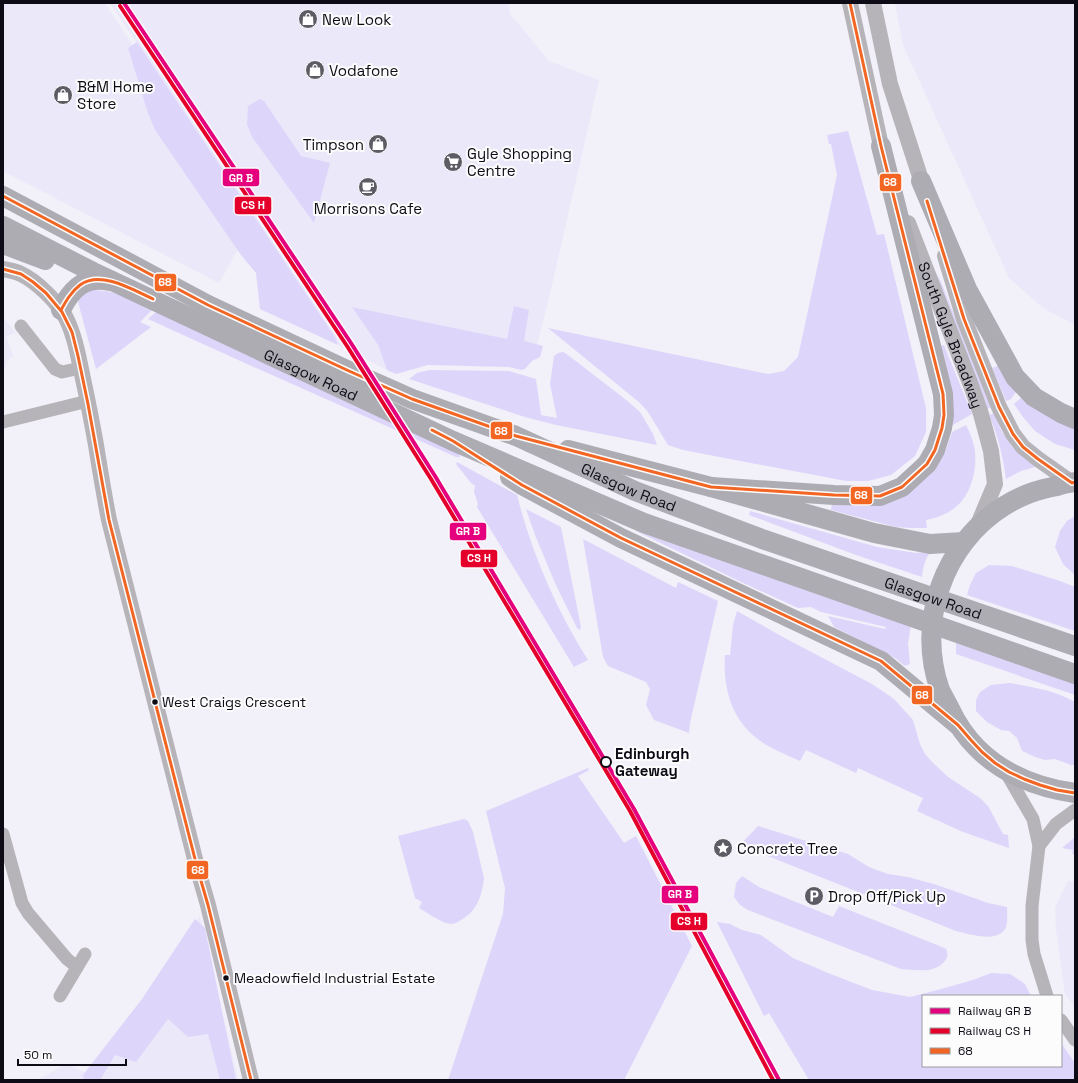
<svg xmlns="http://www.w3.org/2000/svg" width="1078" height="1083" viewBox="0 0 1078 1083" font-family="'Space Grotesk',sans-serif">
  <rect width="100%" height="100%" fill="#f2f0f8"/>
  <!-- built -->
  <g fill="#ebe8f9">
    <polygon points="3,3 105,3 148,69 241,244 219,283 3,171"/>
    <polygon points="110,3 508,3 510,14 549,61 599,80 546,311 535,352 360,319 378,345 387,370 338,345 335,337"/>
    <polygon points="895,3 1075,3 1075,325 1043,308 1009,278 903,45"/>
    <polygon points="3,317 16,333 6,336 13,356 7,361 4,371"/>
    <polygon points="1068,881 1075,881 1075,1008 1065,994 1056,929 1055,907"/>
    <polygon points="200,916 238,1080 38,1080 66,1064 90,1075"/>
  </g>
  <!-- green -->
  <g fill="#ded5fb">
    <polygon points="137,42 335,337 338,345 260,309 256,273 241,255 155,130 148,113 128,48"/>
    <polygon points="260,99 264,101 301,156 330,163 314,223 252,137 247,124 248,106"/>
    <polygon points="848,131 877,235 884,234 926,408 926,432 915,456 891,475 868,481 846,481 683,450 668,445 648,412 640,403 548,328 768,374 784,371 798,357 837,175 831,144 829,144 827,135"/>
    <polygon points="931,264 941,282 991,407 987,409"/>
    <path d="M87,290C114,289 128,298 152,310L140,322L151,327L96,369L78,302L79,296Z"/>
    <polygon points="514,306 529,310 524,341 543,346 540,357 532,361 525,369 521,370 509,367 428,365 396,374 387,370 378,345 352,307 507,339"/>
    <path d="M157,311L459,453L460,457H456C354,411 250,366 148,319Z"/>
    <polygon points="944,345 972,414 951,426 938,347"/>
    <polygon points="563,352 568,355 625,399 640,412 653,434 657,445 556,425 525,417 409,379 417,373 429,370 509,371 536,379 541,415 557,418 550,384 554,356 558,353"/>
    <polygon points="1000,365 1018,389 1011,399 1006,401 992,368"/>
    <polygon points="1024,395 1075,423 1075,450 1055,444 1035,431 1023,417 1014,404"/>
    <path d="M994,413L1002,432L1012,446L1035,467L1021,471L1006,479C1003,456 998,436 989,415Z"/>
    <path d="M966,425C970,433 974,442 975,452C977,470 971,494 957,506C948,514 937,518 926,520L927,528H911L896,527L831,510L832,504L850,505L878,502L937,466L945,452L952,432Z"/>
    <path d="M457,462L517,495C532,554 556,609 588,660L574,667L477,507L478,504L474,492L475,486L471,483L456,464Z"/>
    <polygon points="526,509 561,527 581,627 580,630 577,628 555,583 535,535"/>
    <path d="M750,511L877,547L916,553L927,552L929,554C924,561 923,569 922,577L856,555L749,515Z"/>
    <polygon points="1075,516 1075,575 1063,564 1055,547 1060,531 1067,521"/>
    <polygon points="637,528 911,625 908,644 910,664 905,666 895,658 834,627 828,616 885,629 886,627 821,612 811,607 798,608 741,582 636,531"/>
    <polygon points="583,539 676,588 678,582 718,601 690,723 689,733 654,720 646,705 650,689 646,682 608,666 603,657 602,651"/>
    <polygon points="989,565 1012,566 1060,581 1075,587 1075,631 967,595 970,585 976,573"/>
    <path d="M737,611L781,636L872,684L894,699L913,720L920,744L925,754L932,762L948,777L980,798L988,806L1003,834L1008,835L1009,848L963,832L917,811L923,798L858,768L856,773L806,750L800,761C784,754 768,748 754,736C730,716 723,685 725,655H730L733,625Z"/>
    <polygon points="956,643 1075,684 1075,695 956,654"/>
    <path d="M1010,683C1032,687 1056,691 1075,702V765H1071L1055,759L1045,760L1035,757L1022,751L1017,738L1009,731L1001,730L987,722L976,711V700L980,692L991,685Z"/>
    <polygon points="588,768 589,770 578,776 624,843 636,836 692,946 624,1080 448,1080 503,914 505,888 486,811"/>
    <path d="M464,819L468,821L473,832L484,878C482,896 477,911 461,920C457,923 452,925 446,923C437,920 428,913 419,908L422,902L415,898L398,836Z"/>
    <path d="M758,826L848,854L869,867L888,874L908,877L937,885L988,903L1007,907C1007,913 1008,921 1006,927C999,944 969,934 956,931L740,845Z"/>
    <polygon points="1075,837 1075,854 1072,854 1073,850 1062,848"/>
    <path d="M742,876L759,887L833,917L839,906L937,945L946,949C948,953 948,957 945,961C934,974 916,970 901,969L748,910L740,905L734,897L736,883Z"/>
    <polygon points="195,919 205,928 236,1080 220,1080 208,1034 188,1037 168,1019 136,1062 115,1055 100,1080 84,1080 83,1075 142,999"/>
    <polygon points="717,922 730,924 742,930 761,935 793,958 828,973 872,990 910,997 941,989 973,980 991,973 1010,974 1025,984 1031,996 923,996 923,1066 1061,1066 1061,1043 1075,1063 1075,1080 809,1080 769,1013 764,1016"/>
  </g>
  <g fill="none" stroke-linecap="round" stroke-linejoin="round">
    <!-- minor -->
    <g stroke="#b6b4b9" stroke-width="13">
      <polyline points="21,326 55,369 62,372 81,368"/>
      <polyline points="3,422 88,401"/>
      <polyline points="1005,771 1033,819 1039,846 1032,906 1032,940 1034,954 1047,996"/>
      <polyline points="3,834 22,903 28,913 67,959 77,967"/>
      <polyline points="1039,846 1056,824 1075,810"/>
      <polyline points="60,996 85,954"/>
      <polyline points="1061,1020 1075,1040"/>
    </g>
    <!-- tertiary -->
    <g stroke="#b6b4b9" stroke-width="16">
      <polyline points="850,3 881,146 885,157"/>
      <polyline points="873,3 890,84 925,192"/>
      <path id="s1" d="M908,223L972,388L981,414L991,451L995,484L977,527"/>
      <polyline points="945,256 964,319 999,407 1013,434 1023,447 1038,459 1072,483"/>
      <path d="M3,269C9,270 15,271 21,274C36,281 58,302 66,318C75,336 79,359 83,379C88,401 92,423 96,445C100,470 104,495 109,520L197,867L208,905L251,1080"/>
    </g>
    <!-- primary -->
    <g stroke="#aeacb3" stroke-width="20">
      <polyline points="921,181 967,289 1015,377 1034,397 1061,413 1075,419"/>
      <path id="s2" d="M3,196L208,305L349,371L412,399L516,436L635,491L762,539L1075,646"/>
      <path id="s3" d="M3,226L93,272L453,441L644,523L1075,674"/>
      <polyline points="3,244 45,260"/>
      <path d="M61,310C71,289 85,275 110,281"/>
      <polyline points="568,450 711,487 874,533 930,544 964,542"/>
      <polyline points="510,477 522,485 621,538 881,661 958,725"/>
      <path d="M1075,482C1069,483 1063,484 1057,486C1036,490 1022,495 1004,506C943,544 916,623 940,690C943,696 947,703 950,709C957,724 966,737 977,748C1004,775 1039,788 1075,793"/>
      <polyline points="711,487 834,495 880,496 902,487 927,464 935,450 942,428 944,415 943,394 881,146"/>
    </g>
    <!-- bus-1 casing -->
    <g stroke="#fcfcfc" stroke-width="6">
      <g id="bus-1">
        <polyline points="3,196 208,305 349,371 412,399 516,436 711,487 834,495 880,496 902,487 927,464 935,450 942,428 944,415 943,394 881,146 850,3"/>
        <polyline points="927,201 964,319 999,407 1013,434 1023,447 1038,459 1072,483 1075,482"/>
        <polyline points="3,269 21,274 33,282 46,293 62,312 72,332 78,356 88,404 109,520 197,867 208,905 251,1080"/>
        <path d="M61,310C66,301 71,292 80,285C101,270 133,290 153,299"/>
        <polyline points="432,430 453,441 522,485 621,538 881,661 958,725 970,739 982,752 995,763 1009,772 1024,779 1040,785 1057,790 1075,793"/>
      </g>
    </g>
    <!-- bus-1 -->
    <use href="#bus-1" stroke="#f26522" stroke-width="3"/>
    <!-- rail-1 casing -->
    <g stroke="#fcfcfc" stroke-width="7">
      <polyline id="rail-1" points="124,3 351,343 435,476 634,809 779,1080"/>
    </g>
    <!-- rail-2 casing -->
    <g stroke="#fcfcfc" stroke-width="7">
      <polyline id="rail-2" points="120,6 347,346 431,479 630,811 773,1080"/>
    </g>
    <!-- rail-1 -->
    <use href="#rail-1" stroke="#e5007d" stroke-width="4"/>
    <!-- rail-2 -->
    <use href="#rail-2" stroke="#e4002b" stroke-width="4"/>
  </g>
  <!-- icons -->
  <defs>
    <g id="shop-disc" transform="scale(1)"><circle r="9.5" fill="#5d5b64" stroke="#fcfcfc"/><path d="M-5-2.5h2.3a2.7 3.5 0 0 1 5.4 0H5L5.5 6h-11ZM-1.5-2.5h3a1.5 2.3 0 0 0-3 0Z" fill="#fff"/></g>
    <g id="supermarket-disc" transform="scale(1)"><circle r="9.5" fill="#5d5b64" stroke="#fcfcfc"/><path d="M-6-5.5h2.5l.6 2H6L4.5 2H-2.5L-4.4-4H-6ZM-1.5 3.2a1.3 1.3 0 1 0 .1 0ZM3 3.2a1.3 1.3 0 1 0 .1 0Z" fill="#fff"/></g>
    <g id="cafe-disc" transform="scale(1)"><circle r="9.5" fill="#5d5b64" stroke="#fcfcfc"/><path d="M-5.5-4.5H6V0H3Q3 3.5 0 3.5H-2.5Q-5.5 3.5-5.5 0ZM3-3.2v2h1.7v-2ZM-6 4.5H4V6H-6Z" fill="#fff"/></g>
    <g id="sight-disc" transform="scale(1)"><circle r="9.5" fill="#5d5b64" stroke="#fcfcfc"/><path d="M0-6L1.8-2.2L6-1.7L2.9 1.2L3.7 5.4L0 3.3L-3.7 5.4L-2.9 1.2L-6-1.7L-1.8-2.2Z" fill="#fff"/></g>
    <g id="parking-disc" transform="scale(1)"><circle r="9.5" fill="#5d5b64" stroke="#fcfcfc"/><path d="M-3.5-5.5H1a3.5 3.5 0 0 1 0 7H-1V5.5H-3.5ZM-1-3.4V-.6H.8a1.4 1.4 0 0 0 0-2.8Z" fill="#fff"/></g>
  </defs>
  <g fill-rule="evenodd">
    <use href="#shop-disc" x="308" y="19"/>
    <use href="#shop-disc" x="315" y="70"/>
    <use href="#shop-disc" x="63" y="95"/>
    <use href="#shop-disc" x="378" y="144"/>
    <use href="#supermarket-disc" x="453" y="162"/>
    <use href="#cafe-disc" x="368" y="187"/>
    <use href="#sight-disc" x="723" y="848"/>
    <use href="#parking-disc" x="814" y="896"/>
  </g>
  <!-- markers -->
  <g fill="#0d0b15" stroke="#fcfcfc" stroke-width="1.5">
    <circle cx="155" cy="702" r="3.5"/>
    <circle cx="226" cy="978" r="3.5"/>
  </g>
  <circle fill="#fcfcfc" stroke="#0d0b15" stroke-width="2" cx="606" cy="762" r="5"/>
  <g text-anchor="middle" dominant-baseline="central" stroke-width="4" stroke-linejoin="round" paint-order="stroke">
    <!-- bus labels -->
    <g font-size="14" fill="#0d0b15" stroke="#fcfcfc" text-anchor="start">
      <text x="162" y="702">West Craigs Crescent</text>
      <text x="234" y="978">Meadowfield Industrial Estate</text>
    </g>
    <!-- poi labels -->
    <g font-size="15" fill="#0d0b15" stroke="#fcfcfc" text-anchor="start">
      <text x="322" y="19">New Look</text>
      <text x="329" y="70">Vodafone</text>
      <text x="77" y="86">B&amp;M Home<tspan x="77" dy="17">Store</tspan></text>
      <text x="364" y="144" text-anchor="end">Timpson</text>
      <text x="467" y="153">Gyle Shopping<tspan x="467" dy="17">Centre</tspan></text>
      <text x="368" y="208" text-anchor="middle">Morrisons Cafe</text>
      <text x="737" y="848">Concrete Tree</text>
      <text x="828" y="896">Drop Off/Pick Up</text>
    </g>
    <!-- street labels -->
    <g font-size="15" fill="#0d0b15" stroke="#fcfcfc">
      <text stroke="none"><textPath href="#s1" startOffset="120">South Gyle Broadway</textPath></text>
      <text stroke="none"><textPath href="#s3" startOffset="342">Glasgow Road</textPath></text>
      <text stroke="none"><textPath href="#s2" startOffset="691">Glasgow Road</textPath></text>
      <text stroke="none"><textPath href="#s2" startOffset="1015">Glasgow Road</textPath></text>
    </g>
    <!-- stop labels -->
    <g font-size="15" font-weight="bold" fill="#0d0b15" stroke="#fcfcfc" text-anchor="start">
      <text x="615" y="753">Edinburgh<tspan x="615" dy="17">Gateway</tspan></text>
    </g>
  </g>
  <g stroke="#fcfcfc" stroke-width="1.5">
    <rect x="222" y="168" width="38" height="19" rx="4" fill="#e5007d"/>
    <rect x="879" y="173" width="23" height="19" rx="4" fill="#f26522"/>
    <rect x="234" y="196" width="38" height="19" rx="4" fill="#e4002b"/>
    <rect x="154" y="273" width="23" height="19" rx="4" fill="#f26522"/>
    <rect x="490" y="421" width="23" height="19" rx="4" fill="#f26522"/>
    <rect x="850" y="486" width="23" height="19" rx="4" fill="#f26522"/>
    <rect x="449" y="522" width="38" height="19" rx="4" fill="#e5007d"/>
    <rect x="460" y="549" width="38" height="19" rx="4" fill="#e4002b"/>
    <rect x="911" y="685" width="22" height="20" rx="4" fill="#f26522"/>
    <rect x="186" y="860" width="23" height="20" rx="4" fill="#f26522"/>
    <rect x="661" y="885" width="38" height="19" rx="4" fill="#e5007d"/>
    <rect x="670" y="912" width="38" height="19" rx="4" fill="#e4002b"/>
  </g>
  <g font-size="11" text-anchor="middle" font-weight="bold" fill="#fff">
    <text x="241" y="182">GR B</text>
    <text x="890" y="186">68</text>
    <text x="253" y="209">CS H</text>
    <text x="165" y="286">68</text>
    <text x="501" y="435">68</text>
    <text x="861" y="499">68</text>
    <text x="468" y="535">GR B</text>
    <text x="479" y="562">CS H</text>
    <text x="922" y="699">68</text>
    <text x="198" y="874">68</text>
    <text x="680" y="898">GR B</text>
    <text x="689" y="925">CS H</text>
  </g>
  <!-- border -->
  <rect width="1078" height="1083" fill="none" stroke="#0d0b15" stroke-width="8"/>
  <!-- legend -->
  <rect x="922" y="995" width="140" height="72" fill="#fcfcfc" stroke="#9c9ca0"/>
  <rect x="930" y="1008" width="20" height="6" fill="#e5007d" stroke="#9c9ca0"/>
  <text x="958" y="1015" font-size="12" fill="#0d0b15">Railway GR B</text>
  <rect x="930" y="1028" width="20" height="6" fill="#e4002b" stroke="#9c9ca0"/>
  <text x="958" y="1035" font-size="12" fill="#0d0b15">Railway CS H</text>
  <rect x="930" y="1048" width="20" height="6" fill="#f26522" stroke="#9c9ca0"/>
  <text x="958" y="1055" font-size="12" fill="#0d0b15">68</text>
  <!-- scale -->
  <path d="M18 1059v6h108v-6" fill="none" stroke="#0d0b15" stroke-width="2"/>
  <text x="24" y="1059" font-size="12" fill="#0d0b15" stroke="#fcfcfc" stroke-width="3" paint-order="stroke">50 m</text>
</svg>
